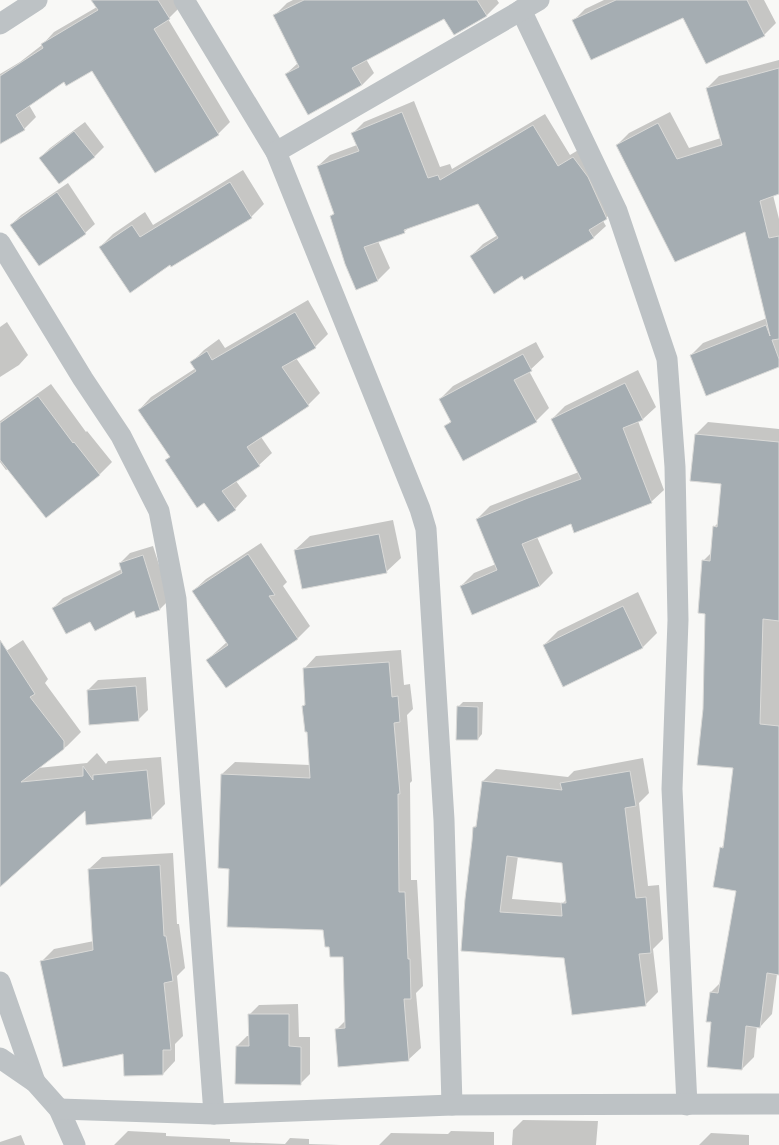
<svg xmlns="http://www.w3.org/2000/svg" width="779" height="1145" viewBox="0 0 779 1145" font-family="'Public Sans',sans-serif">
  <rect width="100%" height="100%" fill="#f8f8f6"/>
  <!-- shadow -->
  <g fill="#0003" fill-rule="evenodd">
    <polygon points="92,0 177,0 181,6 168,19 230,122 218,134 155,172 92,69 64,81 29,105 36,117 24,129 0,143 0,74 20,62 42,45 54,32 97,7"/>
    <polygon points="293,0 497,0 499,3 487,15 444,18 366,59 374,73 362,85 286,74 298,63 275,15 287,3"/>
    <polygon points="604,0 764,0 776,23 764,35 683,16 573,21 585,9"/>
    <polygon points="779,60 779,193 773,195 779,219 779,281 746,230 617,145 629,133 670,112 689,148 721,138 707,88 719,76"/>
    <polygon points="414,101 440,167 450,164 452,169 545,114 570,155 585,146 618,206 603,221 606,226 594,237 525,279 522,275 471,256 483,244 498,235 478,203 409,227 404,232 378,241 390,268 378,280 357,288 331,216 335,213 318,166 330,155 357,145 352,134 364,122"/>
    <polygon points="85,122 104,147 94,157 40,158 50,148"/>
    <polygon points="243,170 264,204 251,217 170,264 100,247 113,234 145,212 153,225"/>
    <polygon points="68,183 95,224 85,233 11,225 21,215"/>
    <polygon points="308,300 328,334 315,347 296,358 320,393 308,405 261,437 272,453 259,465 236,481 247,496 235,509 205,502 166,460 170,457 139,410 151,397 196,368 192,362 204,350 219,339 225,348"/>
    <polygon points="779,304 779,366 691,355 703,343 767,318"/>
    <polygon points="7,322 28,355 19,365 0,377 0,327"/>
    <polygon points="536,342 544,357 529,371 549,408 536,421 446,426 452,420 440,399 453,386"/>
    <polygon points="638,370 656,407 643,419 638,421 664,490 651,502 571,522 537,537 553,573 540,586 473,613 461,586 474,573 496,564 477,519 490,506 579,472 552,419 565,406"/>
    <polygon points="51,384 86,432 87,431 112,462 100,474 46,517 8,469 6,470 0,462 0,421"/>
    <polygon points="708,422 779,429 779,974 777,974 772,1014 760,1027 757,1026 754,1057 742,1069 712,1021 711,992 721,982 737,890 721,848 725,844 734,768 704,709 706,613 703,561 712,552 714,527 719,522 722,483 696,434"/>
    <polygon points="393,520 401,558 386,572 295,550 310,536"/>
    <polygon points="261,543 287,582 283,586 310,626 298,638 226,687 207,660 227,642 193,591 206,579"/>
    <polygon points="153,546 170,599 160,609 137,616 135,610 90,620 53,608 63,598 122,569 120,563 130,553"/>
    <polygon points="638,592 657,633 643,647 544,645 558,631"/>
    <polygon points="23,640 48,679 45,683 81,732 67,746 38,768 87,763 97,753 106,764 108,761 161,757 165,804 151,818 86,809 0,875 0,655"/>
    <polygon points="401,650 404,685 410,684 413,709 407,715 412,781 410,783 411,880 417,880 423,986 416,993 421,1048 408,1060 336,1030 346,1020 344,956 330,946 324,929 230,868 222,774 235,762 310,765 308,731 303,706 306,703 304,669 316,656"/>
    <polygon points="146,677 148,710 138,720 88,690 98,680"/>
    <polygon points="463,702 483,702 482,734 478,739 458,707"/>
    <path d="M643,758L649,793L639,803L648,886L659,885L663,939L653,949L658,992L645,1005L564,957L462,950L474,827L478,824L483,781L496,769L568,777L574,771ZM518,856L562,862L567,899L563,903L512,899Z"/>
    <polygon points="173,853 177,924 179,924 185,968 177,976 183,1036 175,1044 175,1061 163,1074 124,1052 41,962 54,949 94,941 89,869 102,857"/>
    <polygon points="298,1004 299,1037 310,1037 310,1074 300,1084 237,1046 247,1036 250,1036 249,1015 259,1005"/>
    <polygon points="523,1120 598,1121 596,1145 512,1145 513,1130"/>
    <polygon points="128,1131 166,1133 166,1136 230,1139 230,1142 285,1144 290,1138 309,1139 309,1144 341,1145 114,1145"/>
    <polygon points="451,1131 494,1132 494,1145 379,1145 391,1133 448,1134"/>
    <polygon points="711,1133 749,1135 749,1145 699,1145"/>
    <polygon points="21,1135 25,1145 0,1145 0,1142"/>
  </g>
  <!-- building -->
  <g fill="#a5adb2" stroke="#dadad8" fill-rule="evenodd">
    <polygon points="91,0 158,0 170,19 154,29 219,135 155,173 92,71 66,86 64,82 16,115 25,130 0,144 0,76 43,48 41,44 98,10"/>
    <polygon points="304,0 477,0 487,16 454,35 444,19 352,68 362,85 308,115 285,74 299,67 273,15"/>
    <polygon points="616,0 747,0 765,36 706,64 683,18 591,60 572,20"/>
    <polygon points="779,68 779,194 760,201 769,238 779,236 779,339 772,340 779,359 779,367 706,396 690,355 766,325 770,336 745,232 675,262 616,145 658,123 677,159 722,145 706,88"/>
    <polygon points="402,112 428,178 438,175 440,180 533,125 558,166 573,157 588,177 607,219 589,230 594,238 524,280 522,276 494,294 470,256 498,238 478,204 404,230 405,233 364,247 378,281 356,290 345,264 330,216 334,214 317,166 359,151 351,133"/>
    <polygon points="74,131 95,157 59,184 39,158"/>
    <polygon points="230,182 252,218 171,267 170,265 130,293 99,247 132,225 140,237"/>
    <polygon points="57,192 86,234 39,266 10,225"/>
    <polygon points="295,312 316,348 282,367 309,406 247,447 260,466 222,491 236,510 218,522 204,503 197,508 165,460 170,457 138,410 196,371 190,362 207,351 212,360"/>
    <polygon points="523,354 532,371 514,380 537,422 463,461 444,426 451,422 439,399"/>
    <polygon points="625,383 643,420 623,428 652,503 574,533 571,524 522,544 540,586 472,615 460,586 497,570 476,519 528,498 581,479 551,419"/>
    <polygon points="38,396 73,443 74,442 100,475 46,518 0,460 0,423"/>
    <polygon points="695,434 779,442 779,621 763,619 760,724 779,726 779,975 767,973 760,1028 746,1026 742,1070 707,1067 711,1022 706,1022 710,992 718,993 736,891 713,887 720,847 723,848 733,768 697,765 703,709 705,614 698,613 702,560 710,561 713,526 717,527 721,484 690,481"/>
    <polygon points="379,534 387,573 302,589 294,550"/>
    <polygon points="248,554 275,595 269,596 298,639 226,688 206,660 228,645 192,591"/>
    <polygon points="143,555 160,610 136,618 134,611 95,631 90,622 66,634 52,608 122,573 119,563"/>
    <polygon points="623,606 643,648 563,687 543,645"/>
    <polygon points="0,640 35,694 30,697 64,741 64,749 21,782 83,776 83,766 93,780 93,775 147,770 152,819 86,825 85,811 0,887"/>
    <polygon points="389,662 392,697 398,696 400,722 394,723 400,794 398,794 399,892 405,892 408,959 410,959 411,999 404,999 409,1061 338,1067 335,1029 345,1028 343,957 330,957 329,947 325,947 323,930 227,927 229,869 218,868 221,774 310,778 307,732 305,732 302,706 305,705 303,668"/>
    <polygon points="136,686 139,721 89,725 87,690"/>
    <polygon points="457,706 478,707 478,740 456,740"/>
    <path d="M630,771L636,806L625,808L636,898L646,897L651,953L639,954L646,1006L572,1015L564,958L461,951L465,899L472,841L473,827H476L482,781L562,790L560,783ZM507,856L562,863L566,903H561L562,916L500,912Z"/>
    <polygon points="160,865 164,936 166,936 173,981 164,983 171,1050 163,1050 163,1075 124,1076 123,1054 63,1067 40,961 93,950 88,869"/>
    <polygon points="248,1014 289,1014 289,1046 301,1047 301,1085 235,1084 236,1046 249,1046"/>
  </g>
  <g fill="none" stroke-linecap="round" stroke-linejoin="round">
    <!-- street -->
    <g stroke="#bdc2c5" stroke-width="21">
      <polyline points="184,0 276,152 420,509 426,529 444,820 452,1105"/>
      <polyline points="521,10 617,211 667,359 675,467 678,620 672,789 687,1105"/>
      <polyline points="0,24 37,0"/>
      <polyline points="276,152 539,0"/>
      <polyline points="0,243 83,379 121,436 159,511 176,599 214,1114"/>
      <polyline points="0,982 35,1082"/>
      <polyline points="0,1058 35,1082 59,1109 75,1145"/>
      <polyline points="59,1109 214,1114 452,1105 779,1104"/>
    </g>
  </g>
</svg>
